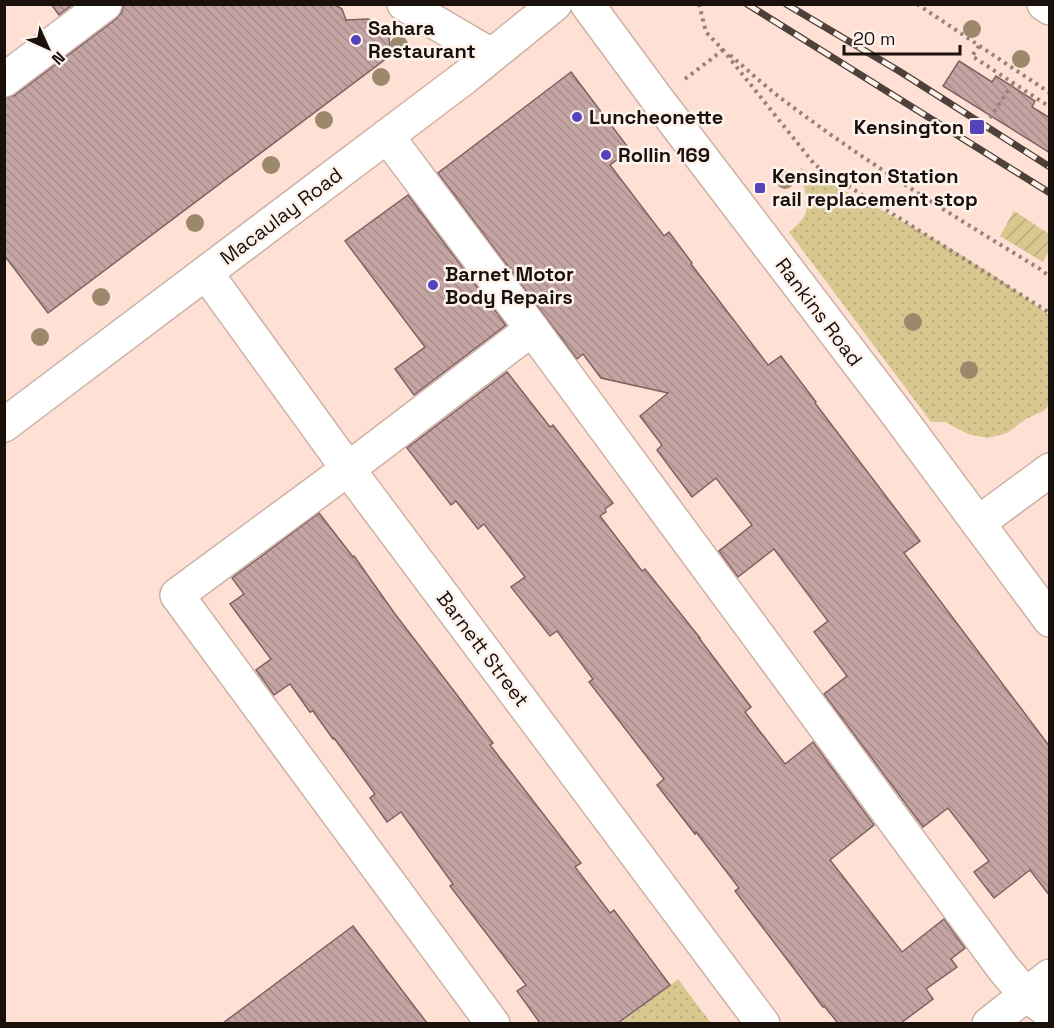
<svg xmlns="http://www.w3.org/2000/svg" width="1054" height="1028" viewBox="0 0 1054 1028" font-family="'Space Grotesk',sans-serif">
<style>
.grass{fill:url(#grass-dots)}
.garden{fill:url(#garden-furrows)}
.building{fill:url(#building-back-hatch);stroke:#7e6261;stroke-width:1.5}
.lines{fill:none;stroke-linecap:round;stroke-linejoin:round}
.minor-casing{stroke:#cdb1a5;stroke-width:36}
.path{stroke:#968278;stroke-width:4;stroke-dasharray:3 4.5;stroke-linecap:butt}
.minor{stroke:#fff;stroke-width:33}
.rail-casing{stroke:#4e403a;stroke-width:7}
.rail{stroke:#fef2ed;stroke-width:4.5;stroke-dasharray:14;stroke-linecap:butt}
.tree{fill:#9c896c}
.poi-dot{fill:#5643bb;stroke:#fef2ed;stroke-width:2}
.labels{text-anchor:middle;stroke-width:5;stroke-linejoin:round;paint-order:stroke}
.poi-label{font-size:20px;font-weight:bold;fill:#1a110c;stroke:#fef2ed;text-anchor:start}
.street-label{font-size:20px;fill:#1a110c;stroke:#fef2ed}
</style>
<defs>
<pattern id="grass-dots" width="8" height="8" patternUnits="userSpaceOnUse" patternTransform="scale(1.5)"><rect width="8" height="8" fill="#d8c88f"/><path d="M2 2h.1M6 6h.1" fill="none" stroke="#b9ab7a" stroke-width="1.8" stroke-linecap="round"/></pattern>
<pattern id="garden-furrows" width="10" height="10" patternUnits="userSpaceOnUse" patternTransform="scale(1.5)"><rect width="10" height="10" fill="#d8c88f"/><path d="M-1 1l2-2M0 10L10 0M9 11l2-2" fill="none" stroke="#b9ab7a"/></pattern>
<pattern id="building-back-hatch" width="6" height="6" patternUnits="userSpaceOnUse" patternTransform="scale(1.5)"><rect width="6" height="6" fill="#c4a5a3"/><path d="M-1 5l2 2M0 0l6 6M5-1l2 2" fill="none" stroke="#a88d8b"/></pattern>
</defs>
<rect width="100%" height="100%" fill="#fee1d4"/>
<g class="grass">
<path d="M800,168C886,212 973,256 1049,315V404L1045,410L1026,419L1007,433L988,438L968,434L945,422H931L789,232C795,227 805,219 806,211C809,199 802,180 800,168Z"/>
<path d="M678,979L711,1023L619,1024Z"/>
</g>
<path class="garden" d="M1014,211L1049,234V251L1043,262L1000,236Z"/>
<g class="building">
<path d="M51,4H73L59,15Z"/>
<path d="M123,4H334L342,9L346,20L368,19L378,23L389,37L390,48L387,58L48,313L4,255V98L15,95L116,19L122,12Z"/>
<path d="M959,61L992,82L996,76L1035,101L1032,107L1050,118V153L943,86Z"/>
<path d="M571,72L630,150L610,165L664,236L669,232L692,263L691,264L768,365L781,356L816,402L815,403L920,541L904,553L1050,747V896L1030,870L994,898L974,872L989,861L948,808L923,827L824,694L847,676L814,632L828,621L774,549L738,577L719,551L752,525L716,478L692,497L657,450L662,445L640,416L668,393L601,378L583,354L577,359L438,173Z"/>
<path d="M408,195L506,325L414,395L395,369L425,347L345,241Z"/>
<path d="M507,372L550,427L553,425L613,503L605,509L606,512L600,516L642,571L645,569L700,638H699L751,707L745,712L785,764L813,742L874,825L830,860L902,952L944,919L965,948L951,959L957,967L926,989L933,999L901,1023H838L824,1006L823,1007L735,891L739,888L696,832L695,834L657,785L664,779L589,682L593,679L557,631L550,636L511,587L525,577L484,524L478,529L456,501L451,505L407,448Z"/>
<path d="M319,513L353,557L354,556L395,614L457,695L493,743L490,745L581,863L575,867L610,913L614,910L670,985L618,1023H540L517,991L526,985L450,886L453,884L401,812L387,822L370,798L375,794L334,738L333,739L313,711L310,712L290,684L274,695L256,670L271,659L230,604L244,594L232,578Z"/>
<path d="M353,926L427,1023H223Z"/>
</g>
<g class="lines">
<defs>
<g id="minor">
<path d="M404,4L491,55"/>
<path d="M587,4L657,99L895,411L1050,620"/>
<path d="M1044,4L1050,8"/>
<path d="M4,80L105,4"/>
<path d="M387,136L532,329L1003,968L1026,995L1050,1012"/>
<path d="M206,273L348,469L763,1024"/>
<path d="M4,425L464,78L555,4"/>
<path d="M978,523L1050,470"/>
<path d="M493,1024L177,595L348,469L532,329"/>
<path d="M989,1024L1050,976"/>
</g>
</defs>
<use href="#minor" class="minor-casing"/>
<g class="path">
<path d="M699,4L706,32L723,50L815,165L1050,313"/>
<path d="M917,4L1050,93"/>
<path d="M979,46L972,56L1050,107"/>
<path d="M730,55C750,72 769,90 790,105C870,165 955,217 1040,269L1050,277"/>
<path d="M685,79L723,50L724,51"/>
<path d="M990,118L1013,83"/>
</g>
<use href="#minor" class="minor"/>
<defs>
<g id="rail">
<path d="M747,4L1050,193"/>
<path d="M786,4L899,71L1050,167"/>
</g>
</defs>
<use href="#rail" class="rail-casing"/>
<use href="#rail" class="rail"/>
</g>
<g class="tree">
<circle cx="972" cy="29" r="9"/>
<circle cx="399" cy="45" r="9"/>
<circle cx="1021" cy="59" r="9"/>
<circle cx="381" cy="77" r="9"/>
<circle cx="324" cy="120" r="9"/>
<circle cx="271" cy="165" r="9"/>
<circle cx="785" cy="180" r="9"/>
<circle cx="195" cy="223" r="9"/>
<circle cx="101" cy="297" r="9"/>
<circle cx="913" cy="322" r="9"/>
<circle cx="40" cy="337" r="9"/>
<circle cx="969" cy="370" r="9"/>
</g>
<g class="poi-dot">
<circle cx="356" cy="40" r="6"/>
<circle cx="577" cy="117" r="6"/>
<rect x="969" y="119" width="16" height="16" rx="3"/>
<circle cx="606" cy="155" r="6"/>
<rect x="754" y="182" width="12" height="12" rx="3"/>
<circle cx="433" cy="285" r="6"/>
</g>
<g class="labels">
<g class="poi-label">
<text x="368" y="35">Sahara<tspan x="368" dy="23">Restaurant</tspan></text>
<text x="589" y="124">Luncheonette</text>
<text x="964" y="134" text-anchor="end">Kensington</text>
<text x="618" y="162">Rollin 169</text>
<text x="772" y="183">Kensington Station<tspan x="772" dy="23">rail replacement stop</tspan></text>
<text x="445" y="281">Barnet Motor<tspan x="445" dy="23">Body Repairs</tspan></text>
</g>
<g class="street-label">
<text transform="translate(281 216) rotate(-37)" y="7">Macaulay Road</text>
<text transform="translate(819 312) rotate(53)" y="7">Rankins Road</text>
<text transform="translate(483 649) rotate(53)" y="7">Barnett Street</text>
</g>
</g>
<rect width="1054" height="1028" fill="none" stroke="#1a110c" stroke-width="12"/>
<g transform="translate(48 48) rotate(135)" stroke="#fef2ed" stroke-width="4.5" paint-order="stroke">
<path d="M0-4.5L10 22L0 15L-10 22Z" fill="#1a110c"/>
<text y="-9" font-size="16" font-weight="bold" text-anchor="middle" fill="#1a110c">N</text>
</g>
<path d="M844 45v9h116v-9" fill="none" stroke="#1a110c" stroke-width="3"/>
<text x="853" y="45" font-size="18" fill="#1a110c" stroke="#fef2ed" stroke-width="4.5" paint-order="stroke">20 m</text>
</svg>
